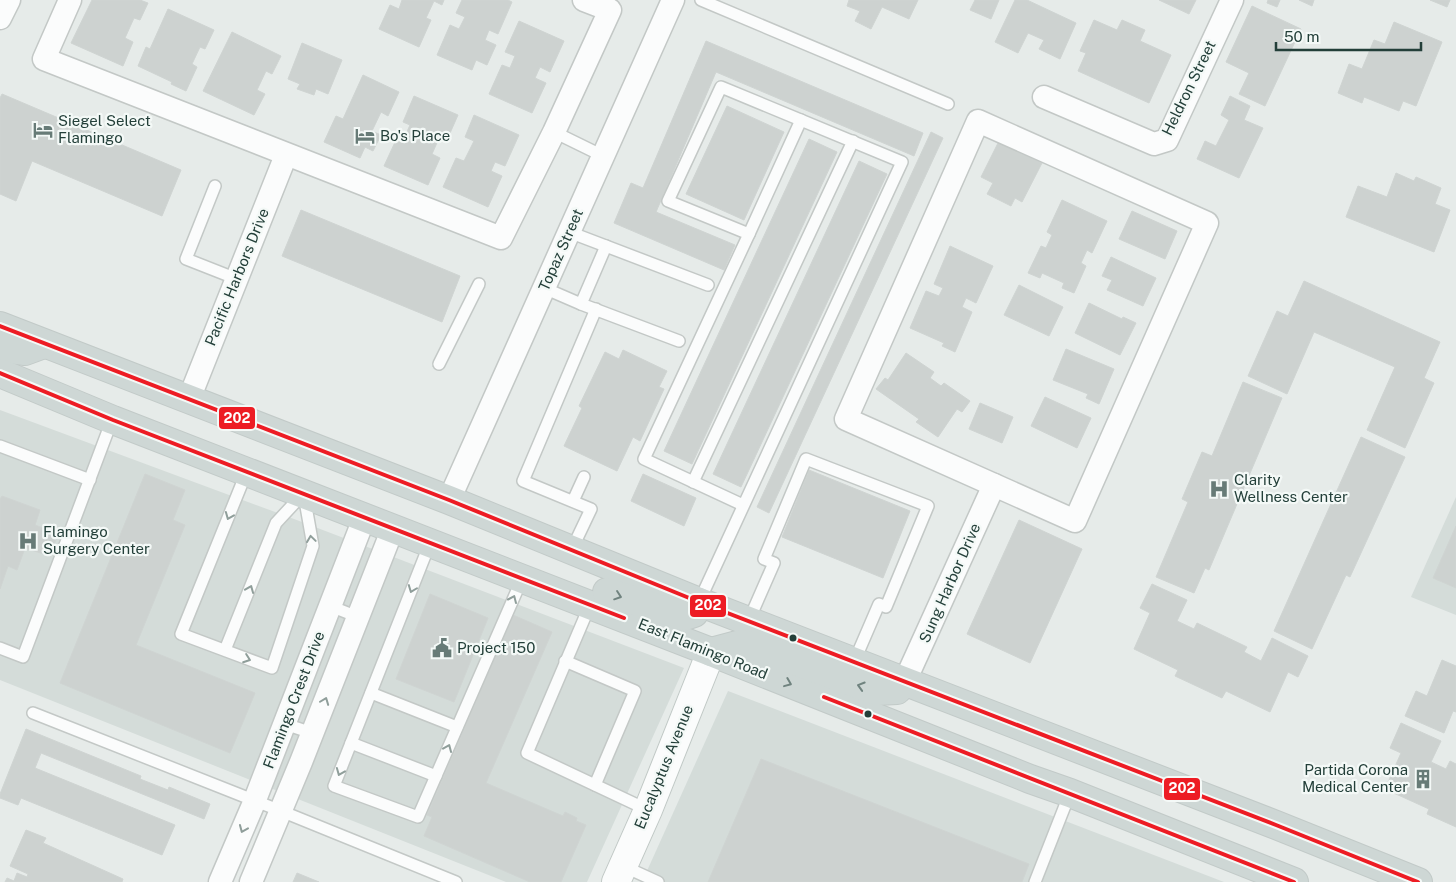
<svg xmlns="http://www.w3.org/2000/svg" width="1456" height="882" viewBox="0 0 1456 882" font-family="'Public Sans',sans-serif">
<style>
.built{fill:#d4dcd9}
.building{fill:#cdd2d0;stroke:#cfd4d2}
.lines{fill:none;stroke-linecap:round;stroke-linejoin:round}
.lane-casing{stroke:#c3c8c6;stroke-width:14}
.street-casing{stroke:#c3c8c6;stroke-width:25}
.secondary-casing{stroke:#c1c9c6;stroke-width:30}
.primary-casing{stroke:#c2cac8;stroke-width:30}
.lane{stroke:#fbfcfc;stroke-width:11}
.street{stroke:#fbfcfc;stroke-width:22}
.secondary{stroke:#fbfcfc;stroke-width:28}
.primary{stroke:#ced7d5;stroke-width:28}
.bus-1-casing{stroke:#f4f9f7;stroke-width:8}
.bus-1{stroke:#ed1c24;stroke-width:4}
.oneway{stroke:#8f9e9a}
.oneway2{stroke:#70837f}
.bus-dot{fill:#233f39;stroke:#f4f9f7;stroke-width:2}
.labels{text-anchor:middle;stroke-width:4.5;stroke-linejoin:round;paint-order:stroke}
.street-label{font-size:15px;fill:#233f39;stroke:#f4f9f7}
.poi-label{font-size:15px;fill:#233f39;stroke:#f4f9f7;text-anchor:start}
.line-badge{stroke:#f4f9f7;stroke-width:2}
.badge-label{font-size:14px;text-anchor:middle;font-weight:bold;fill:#fff}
</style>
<rect width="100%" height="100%" fill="#e6ebe9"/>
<g class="built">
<path d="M0,410L294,519L684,668L587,882H506L0,680Z"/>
<path d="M1456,497V615L1411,597Z"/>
<path d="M728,691L1224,882H642Z"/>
</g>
<g class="building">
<path d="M92,0H140L148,3L140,20L134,18L125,38L133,42L123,66L71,43Z"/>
<path d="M402,0H444L442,5L434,1L426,18L431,20L419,47L379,29L390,5L399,9Z"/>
<path d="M462,0H508L512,2L498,34L489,30L485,40L496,45L487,65L476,60L472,70L437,55L450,25L459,29L465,17L456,13Z"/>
<path d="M849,0H918L909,19L882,7L871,29L855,21L860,11L847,6Z"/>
<path d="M975,0H999L991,19L970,10Z"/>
<path d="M1015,0H1027L1076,23L1060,59L1039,49L1044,40L1028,33L1018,53L995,42Z"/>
<path d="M1159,0H1196L1189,14Z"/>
<path d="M1268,0H1280L1277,7L1267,3Z"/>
<path d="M1299,0H1314L1312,6Z"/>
<path d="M1430,0H1450L1447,7Z"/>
<path d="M1252,6L1301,29L1265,106L1239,94L1249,73L1226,62Z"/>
<path d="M168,9L214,30L205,49L200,47L192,64L197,67L186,91L171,84L172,82L138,66L146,47L150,49Z"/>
<path d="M1094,20L1117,30L1122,20L1145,30L1140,41L1171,55L1149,103L1078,71L1086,53L1080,51Z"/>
<path d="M519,21L564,41L550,72L540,67L535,78L546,83L532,113L489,94L502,65L510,68L515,56L505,52Z"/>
<path d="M1394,22L1442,42L1416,106L1403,101L1399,111L1364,97L1362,103L1338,93L1349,64L1362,69L1374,40L1385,44Z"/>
<path d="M232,32L281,56L272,74L266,71L257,90L265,94L254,115L203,91Z"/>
<path d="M706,41L923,133L914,156L716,72L656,212L735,245L724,270L614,223L631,183L643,188Z"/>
<path d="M302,43L342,60L328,94L316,89L314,95L297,89L300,84L288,79Z"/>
<path d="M363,75L399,92L388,116L381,112L372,131L381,135L373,151L365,147L360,158L324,142L336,116L343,119Z"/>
<path d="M2,94L181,170L162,216L32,161L16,201L0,194V98Z"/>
<path d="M414,96L458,115L447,140L440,136L432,154L440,158L428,185L384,166L396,140L402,143L410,125L403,122Z"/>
<path d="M1230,96L1250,106L1244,120L1263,128L1239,178L1197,159L1205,141L1216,146L1229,120L1221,115Z"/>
<path d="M727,106L784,132L744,220L686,194Z"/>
<path d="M474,115L519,135L505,166L495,162L491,171L502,176L488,207L443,187L456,158L464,161L474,141L465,137Z"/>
<path d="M931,132L943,138L769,513L757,507Z"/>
<path d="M809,139L837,152L692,464L664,451Z"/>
<path d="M999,141L1042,163L1022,202L1015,198L1011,206L987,194L993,183L981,177Z"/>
<path d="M859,161L887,174L741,487L713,474Z"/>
<path d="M1396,173L1414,181L1416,177L1441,188L1435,204L1450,210L1434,252L1346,217L1358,186L1387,197Z"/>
<path d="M1062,200L1107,221L1092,253L1087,250L1081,263L1086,266L1074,293L1062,288L1064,283L1042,273L1040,278L1028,273L1041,246L1046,248L1052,235L1047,232Z"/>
<path d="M301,210L460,276L442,322L282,256Z"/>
<path d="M1132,211L1177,231L1165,259L1119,239Z"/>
<path d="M950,246L993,266L976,303L966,298L962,307L972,312L955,352L942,346L944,343L910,328L926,291L939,296L943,288L934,284Z"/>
<path d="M1111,257L1156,278L1143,306L1107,290L1112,280L1102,276Z"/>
<path d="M1304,281L1440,342L1424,378L1434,383L1405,448L1367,430L1395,367L1314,332L1287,394L1248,376L1277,311L1288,316Z"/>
<path d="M1019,285L1063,307L1049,336L1004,315Z"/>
<path d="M1089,303L1122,319L1123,317L1136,323L1120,355L1075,333Z"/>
<path d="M1066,349L1114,369L1099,404L1086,398L1088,394L1053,380Z"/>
<path d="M623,350L667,371L659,387L664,389L640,441L633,437L617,471L564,446L582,408L579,406L605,352L619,359Z"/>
<path d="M906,353L934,372L930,378L941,386L944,383L970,401L962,412L957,409L938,437L916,422L919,419L876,389L885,378L888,380Z"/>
<path d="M1243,382L1282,398L1209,570L1205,568L1194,593L1156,577L1188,502L1182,499L1202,452L1212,456Z"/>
<path d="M1045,397L1091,418L1077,448L1031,426Z"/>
<path d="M980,403L1013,417L1002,443L969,429Z"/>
<path d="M1361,437L1405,457L1350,577L1346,575L1312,649L1274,631Z"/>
<path d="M809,470L910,511L883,578L782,537Z"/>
<path d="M145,474L185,490L173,520L185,525L136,645L255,693L230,753L60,683Z"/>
<path d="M643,474L696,498L684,526L631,501Z"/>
<path d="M2,496L40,510L35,525L58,534L50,556L25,548L17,570L8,566L0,589V499Z"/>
<path d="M1019,520L1082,549L1030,663L967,634Z"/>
<path d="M1456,526V588L1433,578Z"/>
<path d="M1152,584L1187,600L1177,621L1194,629L1197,623L1247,647L1244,652L1261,661L1272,638L1308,656L1298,677L1288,672L1270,712L1226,691L1222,698L1175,676L1178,670L1134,649L1150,613L1140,608Z"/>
<path d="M430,594L488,618L454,702L396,679Z"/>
<path d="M513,615L552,632L486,783L563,816L565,812L577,818L576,821L586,825L561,882H530L424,836L432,817L427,815Z"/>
<path d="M1442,660L1456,666V712L1453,711L1444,733L1405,716L1416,691L1427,696Z"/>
<path d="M1401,723L1441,741L1431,762L1446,769L1450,761L1456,764V827L1427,814L1429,809L1385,789L1401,753L1390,748Z"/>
<path d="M26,729L141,776L140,779L168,790L169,787L210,804L204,819L41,753L35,768L175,825L162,855L21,798L18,805L0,798V794Z"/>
<path d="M761,759L1029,864L1022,882H708Z"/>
<path d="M26,830L46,838L43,843L123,879L122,882H5L7,878L14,881L17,873L27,877L28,874L10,866Z"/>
<path d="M297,873L319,882H293Z"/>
</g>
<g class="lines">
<defs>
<g id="lane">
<path d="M701,0L948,104"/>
<path d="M554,132L603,156"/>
<path d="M215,186L186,259L237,279"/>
<path d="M569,232L708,285"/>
<path d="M749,234L801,120"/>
<path d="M606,246L581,304L679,341"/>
<path d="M544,288L581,304"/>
<path d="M439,364L479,284"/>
<path d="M0,446L90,480"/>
<path d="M247,471L181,634L272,668L313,546L304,495"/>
<path d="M693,482L853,141"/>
<path d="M573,501L584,477"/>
<path d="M430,543L334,786L418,817L522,579"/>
<path d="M572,549L591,509L523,481L596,309"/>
<path d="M699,602L902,162L721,87L668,201L749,234L644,459L743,505"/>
<path d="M590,605L527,753L648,810"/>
<path d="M330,606L358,617"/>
<path d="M749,620L774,563L764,559L806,459L928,506L886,607L879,604L854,662"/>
<path d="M0,648L23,657L112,420"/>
<path d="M225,650L276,523L302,495"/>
<path d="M565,661L635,691L595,785"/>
<path d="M371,693L457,727"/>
<path d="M33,713L281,811L456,882"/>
<path d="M285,724L312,733"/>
<path d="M351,743L436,776"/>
<path d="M623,866L658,882"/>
<path d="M1035,882L1070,793"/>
</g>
<g id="street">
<path d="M70,0L44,59L501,238L554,132L610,10L584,0"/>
<path d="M0,18L9,0"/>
<path d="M1044,97L1154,144L1167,140L1232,0"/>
<path d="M978,121L1207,223L1075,521L846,419Z"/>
<path d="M189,399L286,155"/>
<path d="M449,500L673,0"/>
<path d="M905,681L994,485"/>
<path d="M220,882L253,805L365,516"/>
<path d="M251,882L301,762L393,528"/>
</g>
<path id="secondary" d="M616,882L648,810L711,652"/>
<g id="primary">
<path d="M0,326L449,500L699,602L1276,825L1418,882"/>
<path d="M0,348L25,351L44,344"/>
<path d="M0,373L113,420L711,652L1030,779L1070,793L1294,882"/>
<path d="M607,592L679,615L685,616L694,613L699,602"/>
<path d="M711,652L741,644L754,646L877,691L897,690L903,684"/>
</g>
</defs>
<use href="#lane" class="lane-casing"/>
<use href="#street" class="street-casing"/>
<use href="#secondary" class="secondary-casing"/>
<use href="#primary" class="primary-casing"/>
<use href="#lane" class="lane"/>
<use href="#street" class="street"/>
<use href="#secondary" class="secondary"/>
<use href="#primary" class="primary"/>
<defs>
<g id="bus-1">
<path d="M0,326L449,500L699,602L1276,825L1418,882"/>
<path d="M0,373L113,420L624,618"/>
<path d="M824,697L1294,882"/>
</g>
</defs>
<use href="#bus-1" class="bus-1-casing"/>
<use href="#bus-1" class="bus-1"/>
</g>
<defs><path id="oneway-chevron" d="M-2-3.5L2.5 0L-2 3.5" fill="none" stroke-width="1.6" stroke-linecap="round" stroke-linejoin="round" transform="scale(1.25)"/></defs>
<g class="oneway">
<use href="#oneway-chevron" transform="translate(229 516) rotate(112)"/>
<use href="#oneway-chevron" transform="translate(311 539) rotate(-98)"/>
<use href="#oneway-chevron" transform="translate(250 589) rotate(-68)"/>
<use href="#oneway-chevron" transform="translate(412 589) rotate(111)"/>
<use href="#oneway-chevron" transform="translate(513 599) rotate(-66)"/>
<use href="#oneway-chevron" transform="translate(247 659) rotate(20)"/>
<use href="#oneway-chevron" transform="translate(325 701) rotate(-69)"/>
<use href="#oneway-chevron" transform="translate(448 748) rotate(-67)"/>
<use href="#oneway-chevron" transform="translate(340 772) rotate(112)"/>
<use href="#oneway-chevron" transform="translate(243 829) rotate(113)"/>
</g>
<g class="oneway2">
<use href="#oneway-chevron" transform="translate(618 596) rotate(19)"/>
<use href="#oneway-chevron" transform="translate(788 683) rotate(22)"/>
<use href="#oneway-chevron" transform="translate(861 686) rotate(-163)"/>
</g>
<defs>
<symbol id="hotel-bare" viewBox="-9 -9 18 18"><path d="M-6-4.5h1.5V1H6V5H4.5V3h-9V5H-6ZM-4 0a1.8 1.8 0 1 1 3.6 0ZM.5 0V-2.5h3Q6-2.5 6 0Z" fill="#677b77" stroke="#f4f9f7" stroke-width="2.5" paint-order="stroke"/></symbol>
<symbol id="hospital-bare" viewBox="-9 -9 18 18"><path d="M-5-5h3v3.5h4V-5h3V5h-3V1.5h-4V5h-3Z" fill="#677b77" stroke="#f4f9f7" stroke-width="2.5" paint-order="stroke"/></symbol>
<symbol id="civic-bare" viewBox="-9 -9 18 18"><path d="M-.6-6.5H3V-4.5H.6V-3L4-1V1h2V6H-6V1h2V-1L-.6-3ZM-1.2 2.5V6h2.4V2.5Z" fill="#677b77" stroke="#f4f9f7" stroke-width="2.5" paint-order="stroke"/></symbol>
<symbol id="building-bare" viewBox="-9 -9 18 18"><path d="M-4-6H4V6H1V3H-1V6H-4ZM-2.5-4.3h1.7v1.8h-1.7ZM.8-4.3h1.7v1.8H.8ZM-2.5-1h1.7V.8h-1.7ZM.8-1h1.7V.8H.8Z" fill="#677b77" stroke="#f4f9f7" stroke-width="2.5" paint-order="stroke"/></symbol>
</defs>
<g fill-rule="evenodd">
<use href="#hotel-bare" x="29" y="116" width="28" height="28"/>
<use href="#hotel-bare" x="351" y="122" width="28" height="28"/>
<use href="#hospital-bare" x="1205" y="475" width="28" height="28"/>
<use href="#hospital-bare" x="14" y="527" width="28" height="28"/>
<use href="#civic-bare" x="428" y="634" width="28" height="28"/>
<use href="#building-bare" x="1409" y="765" width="28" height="28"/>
</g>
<g class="bus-dot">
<circle cx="793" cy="638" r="4.5"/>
<circle cx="868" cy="714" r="4.5"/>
</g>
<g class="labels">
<g class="street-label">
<text transform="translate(1189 88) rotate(-64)" y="5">Heldron Street</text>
<text transform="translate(561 250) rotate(-66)" y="5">Topaz Street</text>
<text transform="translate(237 277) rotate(-68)" y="5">Pacific Harbors Drive</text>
<text transform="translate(950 583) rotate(-66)" y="5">Sung Harbor Drive</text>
<text transform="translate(703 649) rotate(22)" y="5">East Flamingo Road</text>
<text transform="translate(294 700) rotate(-69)" y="5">Flamingo Crest Drive</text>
<text transform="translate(664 767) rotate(-68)" y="5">Eucalyptus Avenue</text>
</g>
<g class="poi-label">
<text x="58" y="126">Siegel Select<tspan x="58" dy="17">Flamingo</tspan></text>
<text x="380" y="141">Bo's Place</text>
<text x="1234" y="485">Clarity<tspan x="1234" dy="17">Wellness Center</tspan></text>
<text x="43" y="537">Flamingo<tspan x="43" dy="17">Surgery Center</tspan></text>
<text x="457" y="653">Project 150</text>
<text x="1408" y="775" text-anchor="end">Partida Corona<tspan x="1408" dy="17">Medical Center</tspan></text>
</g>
</g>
<g class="line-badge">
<rect x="218" y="406" width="38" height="24" rx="5" fill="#ed1c24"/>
<rect x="689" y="594" width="38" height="24" rx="5" fill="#ed1c24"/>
<rect x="1163" y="777" width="38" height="24" rx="5" fill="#ed1c24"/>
</g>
<g class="badge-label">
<text x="237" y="423">202</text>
<text x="708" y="610">202</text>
<text x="1182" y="793">202</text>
</g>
<path d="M1276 42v8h145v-8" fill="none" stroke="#233f39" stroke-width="2.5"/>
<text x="1284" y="42" font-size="15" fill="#233f39" stroke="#f4f9f7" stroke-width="4" paint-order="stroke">50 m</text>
</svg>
